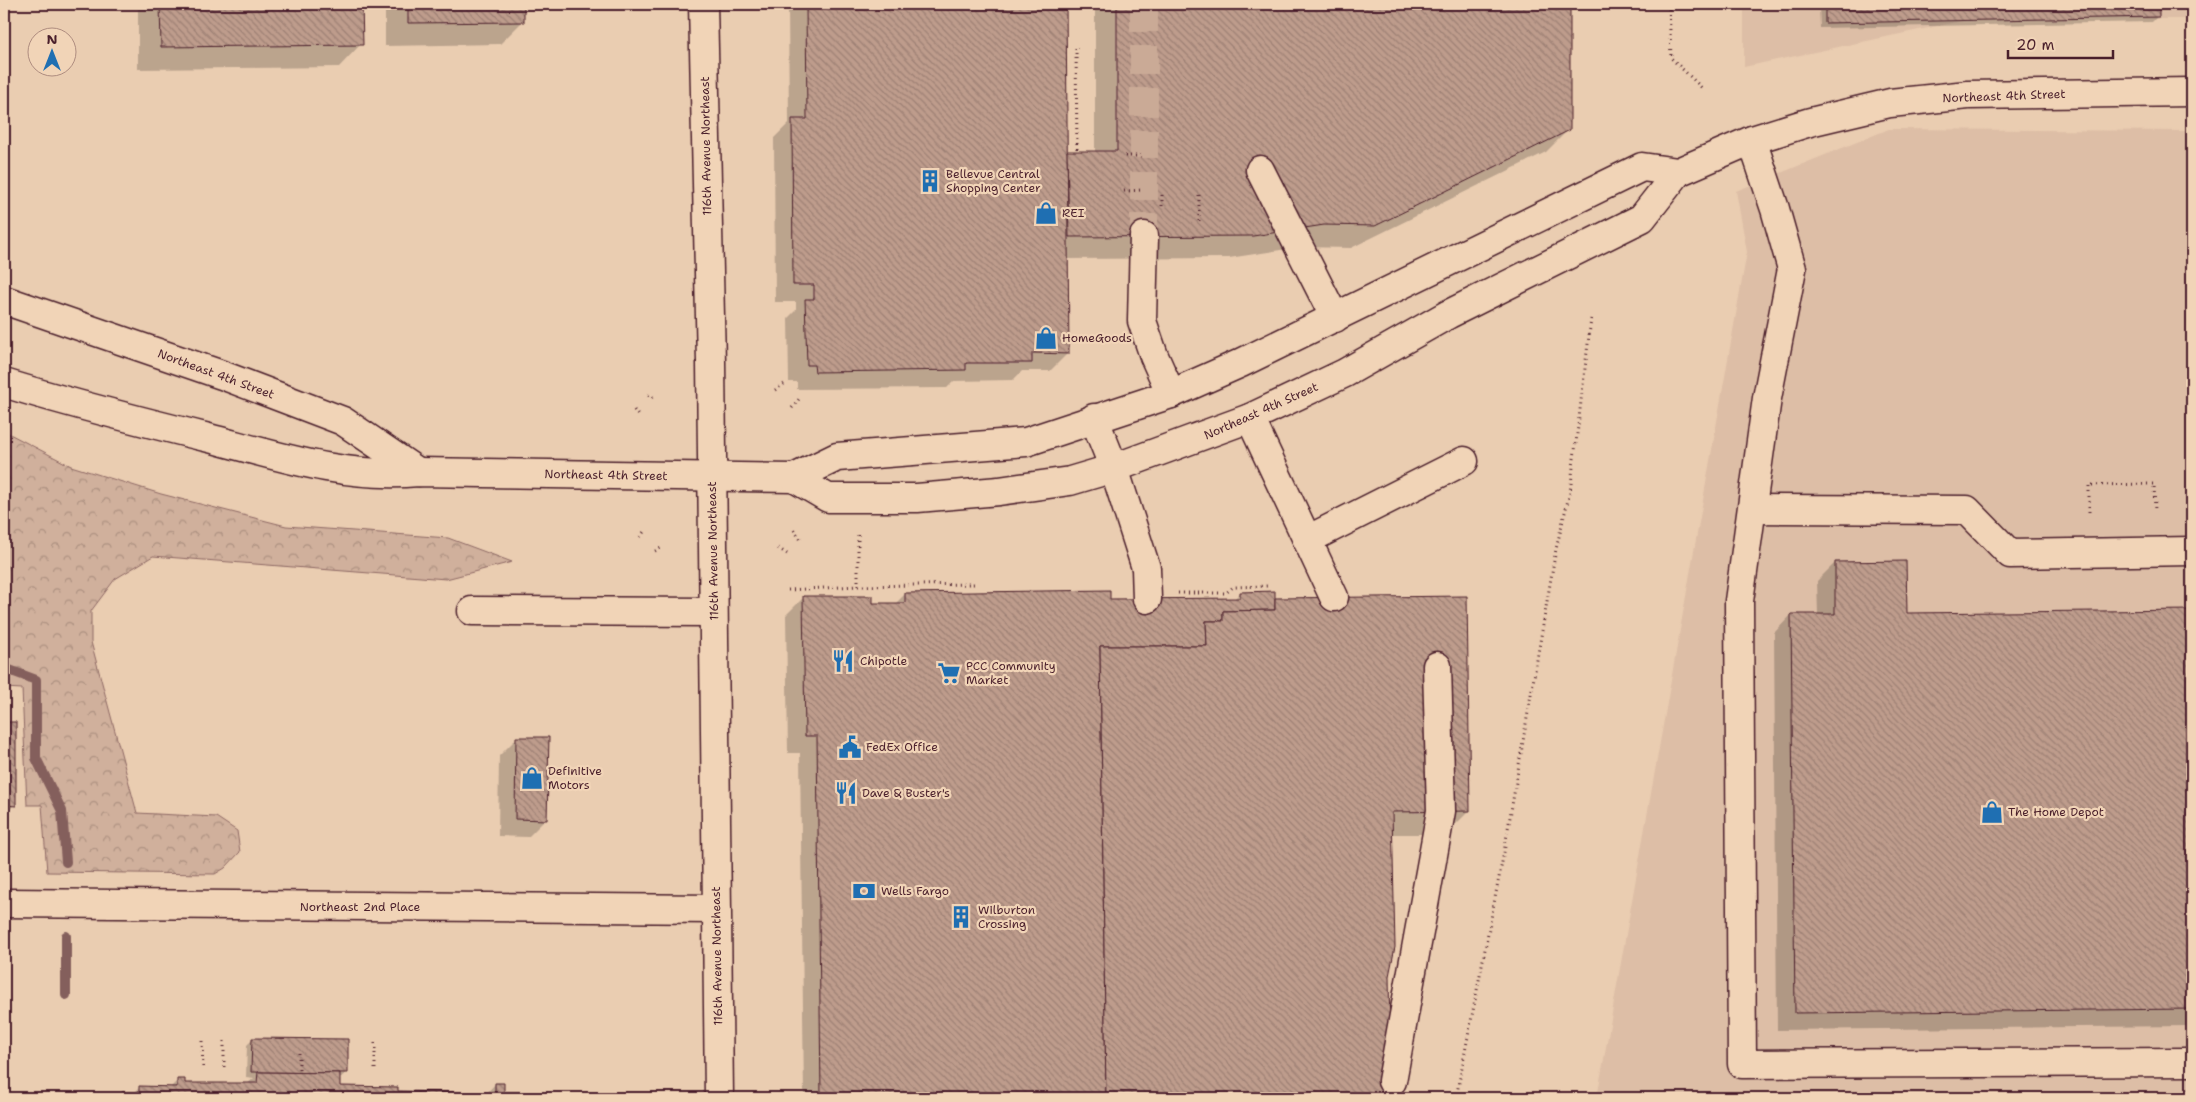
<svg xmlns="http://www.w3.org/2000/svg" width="2196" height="1102" viewBox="0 0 2196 1102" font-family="'Shantell Sans',sans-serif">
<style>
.built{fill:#ddbea6}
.forest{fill:url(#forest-crowns);stroke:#8d6864}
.shadow{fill:#0003}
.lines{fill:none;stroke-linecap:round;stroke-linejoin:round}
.stream{stroke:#845e5c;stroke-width:10}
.building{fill:url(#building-back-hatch);stroke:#4a1f2b}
.minor-tunnel{stroke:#caaa96;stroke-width:28;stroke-dasharray:28 14;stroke-linecap:butt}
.minor-casing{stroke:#4a1f2b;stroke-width:31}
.major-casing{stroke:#4a1f2b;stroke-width:31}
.path{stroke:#4a1f2b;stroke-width:3;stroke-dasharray:1 4;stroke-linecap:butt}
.minor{stroke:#f1d4b7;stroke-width:28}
.major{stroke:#f1d4b7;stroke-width:28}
.labels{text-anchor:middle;stroke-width:4.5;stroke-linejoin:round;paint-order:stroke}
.street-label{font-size:12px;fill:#4a1f2b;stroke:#f1d4b7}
.poi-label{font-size:12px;fill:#4a1f2b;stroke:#f1d4b7;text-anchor:start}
</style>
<defs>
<pattern id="forest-crowns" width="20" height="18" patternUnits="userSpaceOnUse" patternTransform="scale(1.25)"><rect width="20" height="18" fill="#d0b09c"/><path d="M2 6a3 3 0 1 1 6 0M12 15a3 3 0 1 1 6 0" fill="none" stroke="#ab8f7f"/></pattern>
<pattern id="building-back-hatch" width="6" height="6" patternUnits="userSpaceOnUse" patternTransform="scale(1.25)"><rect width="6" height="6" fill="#be9c8c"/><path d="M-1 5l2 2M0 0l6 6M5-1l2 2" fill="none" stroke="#9c7f73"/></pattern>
</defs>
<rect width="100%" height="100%" fill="#eacdb1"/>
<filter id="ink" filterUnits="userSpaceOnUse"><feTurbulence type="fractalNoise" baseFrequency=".02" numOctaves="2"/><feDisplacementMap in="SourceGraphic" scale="10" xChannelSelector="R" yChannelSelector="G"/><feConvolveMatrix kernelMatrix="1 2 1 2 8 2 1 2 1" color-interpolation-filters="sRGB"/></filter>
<g filter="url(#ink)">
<g class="built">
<path d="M1744,4H2192V19H1971L1744,67Z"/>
<path d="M1889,129L2192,131V1098H1597L1747,252L1736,191Z"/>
</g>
<path class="forest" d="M4,431L71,466L161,494L286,526L448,538L512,562L446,579L153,556L115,579L91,611V642L137,813L216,817L237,831L240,852L225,868L215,874L47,872L42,805H27L22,689L4,688Z"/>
<g class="shadow">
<path d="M138,4H361V44L339,67L138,69Z"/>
<path d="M385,4H522V22L500,44L385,46Z"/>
<path d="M788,4H1065L1066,152H1095V4H1569V129L1546,152L1351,248L1300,247L1229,258L1067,259L1068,353L1050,371H1022L1013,380L954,381L947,388L797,389V382H789L788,318L796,310V302H775L774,138L789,123Z"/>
<path d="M1819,4H2158V16L2152,22L1820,28Z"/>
<path d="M1835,563L1906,614L2192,611V1026L1777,1030L1774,633L1791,615H1818L1817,581Z"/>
<path d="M1240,593L1274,599L1469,811L1446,834H1391L1388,976L1390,1098H804L800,753H788L786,615L804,597L872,604H895L905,594L1109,600L1234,599Z"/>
<path d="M4,723H15L14,805L4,816Z"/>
<path d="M517,738L546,819L528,837L498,836L499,756Z"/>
<path d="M252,1040L346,1073L339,1079V1087L397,1093L486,1094L495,1084L502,1093H541V1098H118L123,1093H134L140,1087L170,1088L178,1080L184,1084H247L254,1078L246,1077L247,1045Z"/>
</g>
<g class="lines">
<g class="stream">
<path d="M4,668L36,680V758L62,811L66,862"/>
<path d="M66,936V995"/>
</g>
</g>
<g class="building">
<path d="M160,4H362L363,45L161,47Z"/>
<path d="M408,4H524V22L408,23Z"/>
<path d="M806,4H1066L1069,354L1032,353V363H966V370L815,372L814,365H807L805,299H814V285H793L792,119H807Z"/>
<path d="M1117,4H1570V130L1375,226L1324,225L1253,236L1069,237L1067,151H1117Z"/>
<path d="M1825,4H2159V17L1825,23Z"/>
<path d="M1906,561L1907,613L2192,610V1009L1795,1013L1791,614H1835V562Z"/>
<path d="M1110,590V599L1240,598V592L1275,591V610L1223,611V621H1206L1207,646H1100L1106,1098H821L817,736H805L803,596H873V603H905V593Z"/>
<path d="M1467,596L1470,811L1392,812L1395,947L1389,976L1391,1098H1106L1100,646H1207L1206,621H1223V611L1275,610V598Z"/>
<path d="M4,722H16V806L4,805Z"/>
<path d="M516,737H549L547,820L515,819Z"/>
<path d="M252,1038L348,1039V1073L251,1072Z"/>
<path d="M258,1072L340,1073V1086L398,1087V1091L495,1093V1083H504V1092H542V1098H122V1092H139V1086L177,1087V1079H185V1083H257Z"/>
</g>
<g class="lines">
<path class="minor-tunnel" d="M1144,4V236"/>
<defs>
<g id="minor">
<path d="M1752,140L1775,209L1792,269L1767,398L1739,601L1742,1064L2192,1062"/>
<path d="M1260,170L1335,318"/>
<path d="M1144,236L1142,321L1154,356L1171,394"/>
<path d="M1094,418L1114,468L1146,568L1147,599"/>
<path d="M1250,418L1334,597"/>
<path d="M1753,509L1967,510L2010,554L2192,551"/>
<path d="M1307,540L1464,461"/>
<path d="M472,611L713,612"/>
<path d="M4,903L716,909"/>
<path d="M1392,1081L1441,811L1437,666"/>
</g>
<g id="major">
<path d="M703,4L711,362L719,1098"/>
<path d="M4,300L222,375L343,421L418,472"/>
<path d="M4,383C72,404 140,421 209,438C277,456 346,479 418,472L794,478L837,457L1026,442L1171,394L1241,363L1642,167L1678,172L1752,140L1810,122L1890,103L1968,95L2192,92"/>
<path d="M794,478L828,498H917L999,491L1070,481L1114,468L1250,418L1345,373L1449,314L1642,218L1678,172"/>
</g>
</defs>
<use href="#minor" class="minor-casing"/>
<use href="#major" class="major-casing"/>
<g class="path">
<path d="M1669,4L1671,58L1704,90"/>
<path d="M1076,48L1077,151"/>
<path d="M1125,156H1142"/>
<path d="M1124,191L1142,190"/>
<path d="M1162,195V210"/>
<path d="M1199,195V223"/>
<path d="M775,390L784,384"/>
<path d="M648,395L655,398"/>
<path d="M792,408L799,399"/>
<path d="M634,410L639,417"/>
<path d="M2089,512V485L2152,484H2154L2155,512"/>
<path d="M794,530L801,540"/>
<path d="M858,535V586"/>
<path d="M640,537L646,529"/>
<path d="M778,548L787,554"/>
<path d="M655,551L661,548"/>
<path d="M788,590L858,586L974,584"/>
<path d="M1178,593H1226L1233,587L1269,586"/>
<path d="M202,1041L203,1069"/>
<path d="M224,1041V1069"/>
<path d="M375,1043V1072"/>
<path d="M299,1053V1073"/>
<path d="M1456,1098L1504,852L1556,549L1570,492L1591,319"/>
</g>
<use href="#minor" class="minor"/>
<use href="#major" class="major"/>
</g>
</g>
<defs>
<symbol id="building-bare" viewBox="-9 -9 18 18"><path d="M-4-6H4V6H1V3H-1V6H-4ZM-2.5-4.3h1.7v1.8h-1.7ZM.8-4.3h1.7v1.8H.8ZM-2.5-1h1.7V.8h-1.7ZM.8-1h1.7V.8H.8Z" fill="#1f6fb2" stroke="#f1d4b7" stroke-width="2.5" paint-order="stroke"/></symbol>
<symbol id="shop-bare" viewBox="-9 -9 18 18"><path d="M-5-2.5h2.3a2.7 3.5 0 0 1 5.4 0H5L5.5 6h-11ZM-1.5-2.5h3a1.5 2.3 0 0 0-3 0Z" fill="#1f6fb2" stroke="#f1d4b7" stroke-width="2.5" paint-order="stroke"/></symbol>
<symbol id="restaurant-bare" viewBox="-9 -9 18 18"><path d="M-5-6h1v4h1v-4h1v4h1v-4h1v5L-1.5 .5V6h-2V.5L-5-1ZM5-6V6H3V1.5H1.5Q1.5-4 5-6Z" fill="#1f6fb2" stroke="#f1d4b7" stroke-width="2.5" paint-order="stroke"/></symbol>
<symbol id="supermarket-bare" viewBox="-9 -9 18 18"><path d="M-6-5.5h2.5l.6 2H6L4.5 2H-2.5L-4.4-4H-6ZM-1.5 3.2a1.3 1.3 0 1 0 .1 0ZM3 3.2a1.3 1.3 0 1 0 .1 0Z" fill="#1f6fb2" stroke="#f1d4b7" stroke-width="2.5" paint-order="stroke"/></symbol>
<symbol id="civic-bare" viewBox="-9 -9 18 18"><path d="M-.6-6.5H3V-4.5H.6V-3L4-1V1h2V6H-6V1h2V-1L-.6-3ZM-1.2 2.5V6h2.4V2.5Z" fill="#1f6fb2" stroke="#f1d4b7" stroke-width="2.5" paint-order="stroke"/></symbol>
<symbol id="bank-bare" viewBox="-9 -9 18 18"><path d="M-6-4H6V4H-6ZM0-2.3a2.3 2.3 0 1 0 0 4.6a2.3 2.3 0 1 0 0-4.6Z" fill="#1f6fb2" stroke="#f1d4b7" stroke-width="2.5" paint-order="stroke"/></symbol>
</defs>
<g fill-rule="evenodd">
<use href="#building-bare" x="914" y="165" width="32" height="32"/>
<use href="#shop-bare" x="1030" y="197" width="32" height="32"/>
<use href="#shop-bare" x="1030" y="322" width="32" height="32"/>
<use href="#restaurant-bare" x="827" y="645" width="32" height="32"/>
<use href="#supermarket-bare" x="933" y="657" width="32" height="32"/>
<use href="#civic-bare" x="834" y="731" width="32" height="32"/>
<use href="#shop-bare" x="516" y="762" width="32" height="32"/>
<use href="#restaurant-bare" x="830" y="777" width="32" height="32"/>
<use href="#shop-bare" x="1976" y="796" width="32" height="32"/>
<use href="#bank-bare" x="848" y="875" width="32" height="32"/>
<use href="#building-bare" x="945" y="901" width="32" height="32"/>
</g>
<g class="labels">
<g class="street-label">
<text transform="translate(2004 96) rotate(-2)" y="4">Northeast 4th Street</text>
<text transform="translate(706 146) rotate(-91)" y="4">116th Avenue Northeast</text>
<text transform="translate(216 374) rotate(20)" y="4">Northeast 4th Street</text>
<text transform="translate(1261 411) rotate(-24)" y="4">Northeast 4th Street</text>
<text transform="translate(606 475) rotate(1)" y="4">Northeast 4th Street</text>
<text transform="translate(713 551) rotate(-91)" y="4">116th Avenue Northeast</text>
<text x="360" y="911">Northeast 2nd Place</text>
<text transform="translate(717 956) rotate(-91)" y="4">116th Avenue Northeast</text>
</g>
<g class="poi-label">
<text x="946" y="178">Bellevue Central<tspan x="946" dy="14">Shopping Center</tspan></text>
<text x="1062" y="217">REI</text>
<text x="1062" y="342">HomeGoods</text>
<text x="860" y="665">Chipotle</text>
<text x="966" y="670">PCC Community<tspan x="966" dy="14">Market</tspan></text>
<text x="866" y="751">FedEx Office</text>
<text x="548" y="775">Definitive<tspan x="548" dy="14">Motors</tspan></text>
<text x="862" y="797">Dave &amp; Buster's</text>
<text x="2008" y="816">The Home Depot</text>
<text x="881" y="895">Wells Fargo</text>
<text x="978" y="914">Wilburton<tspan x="978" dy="14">Crossing</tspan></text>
</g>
</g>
<rect width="2196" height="1102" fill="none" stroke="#f1d4b7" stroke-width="20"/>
<rect x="10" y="10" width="2176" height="1082" fill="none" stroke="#4a1f2b" stroke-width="2" filter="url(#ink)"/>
<g transform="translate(52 52)"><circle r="24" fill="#f1d4b7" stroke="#ae8c7f"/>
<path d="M0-4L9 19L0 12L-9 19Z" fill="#1f6fb2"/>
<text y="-8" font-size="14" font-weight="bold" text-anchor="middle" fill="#4a1f2b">N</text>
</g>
<path d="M2008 50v8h105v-8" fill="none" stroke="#4a1f2b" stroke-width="2.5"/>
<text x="2016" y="50" font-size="15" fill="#4a1f2b" stroke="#f1d4b7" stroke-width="4" paint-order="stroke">20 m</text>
</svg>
